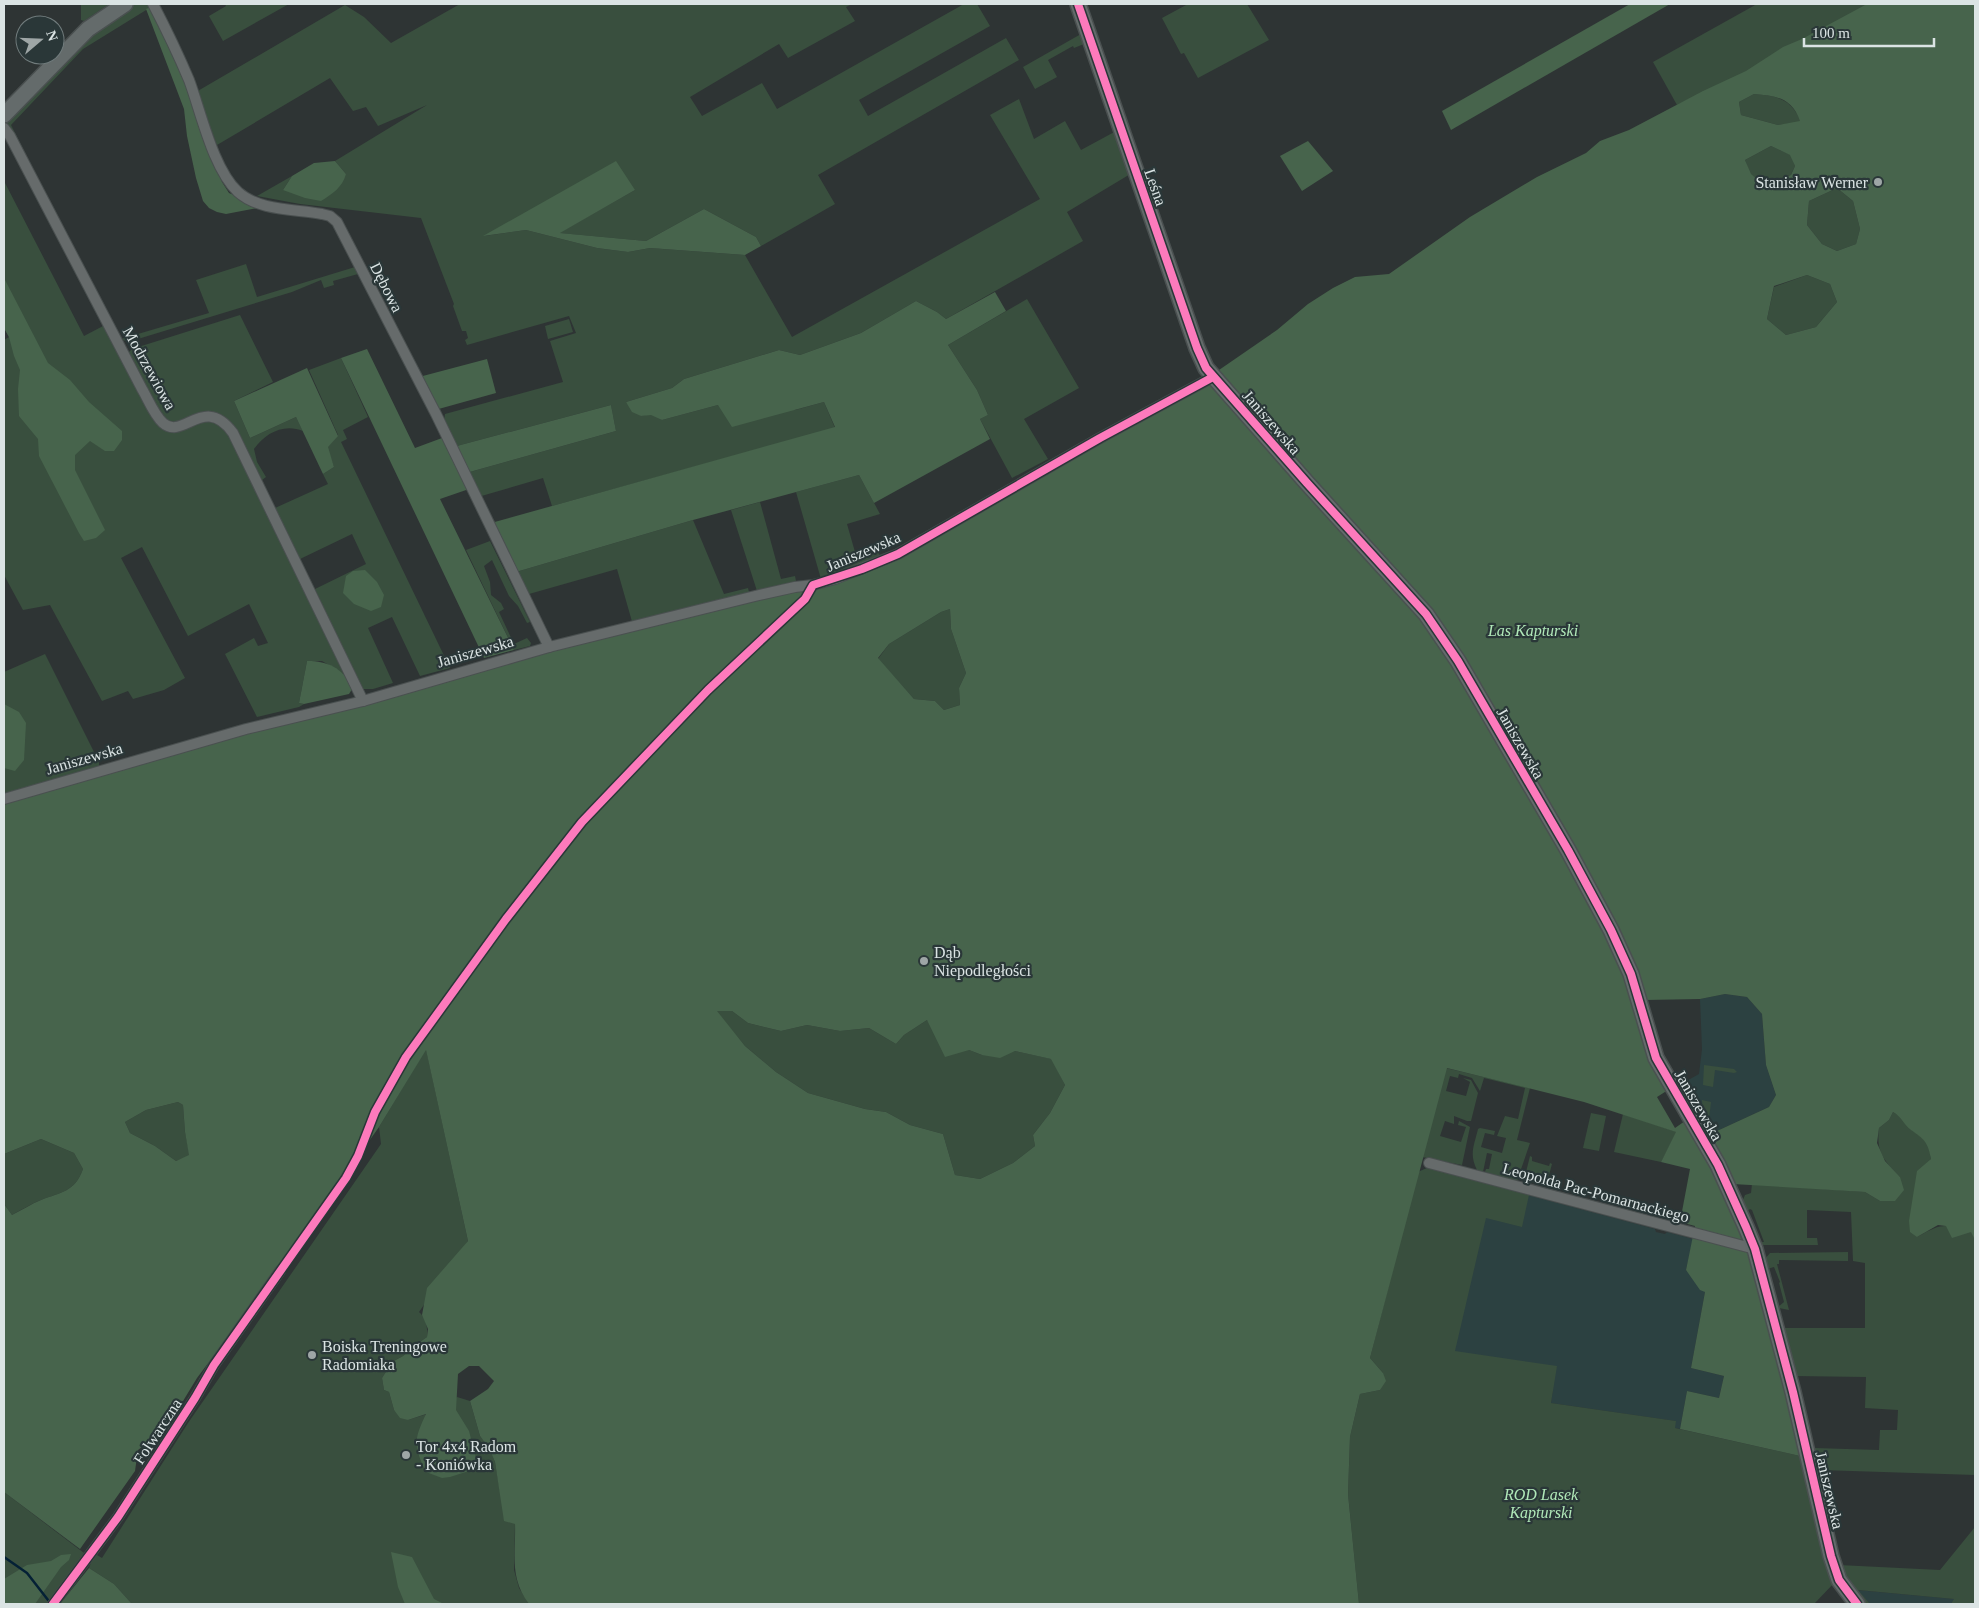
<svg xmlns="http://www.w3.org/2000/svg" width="1979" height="1608" viewBox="0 0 1979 1608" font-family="'Times New Roman',serif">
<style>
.built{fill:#2c4141}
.green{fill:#394f3e}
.forest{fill:#47644c;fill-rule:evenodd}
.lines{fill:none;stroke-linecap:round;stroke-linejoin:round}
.stream{stroke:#042035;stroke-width:2.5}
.street-casing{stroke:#4a5050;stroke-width:12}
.secondary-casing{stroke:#4a5050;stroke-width:18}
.street{stroke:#666b6b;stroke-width:10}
.secondary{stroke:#646b6b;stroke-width:15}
.cycleway-casing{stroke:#2a3738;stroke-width:11}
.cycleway{stroke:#fd7abc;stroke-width:8}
.poi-dot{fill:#9ea6a6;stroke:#2a3738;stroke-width:2}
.labels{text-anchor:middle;stroke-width:4.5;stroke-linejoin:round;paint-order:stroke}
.poi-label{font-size:16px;fill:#dbe4e4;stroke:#2a3738;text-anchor:start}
.street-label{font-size:16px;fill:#dbe4e4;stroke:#2a3738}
.park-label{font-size:16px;font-style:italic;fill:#b0e8b8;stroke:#2a3738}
</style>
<rect width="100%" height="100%" fill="#2e3434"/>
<g class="built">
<path d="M1725,994L1747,997L1762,1014L1766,1065L1776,1095L1769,1107L1706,1136L1676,1087L1699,1074L1702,1049L1700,999Z"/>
<path d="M1427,1168L1655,1229L1656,1232L1665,1234L1667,1232L1693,1239L1686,1270L1705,1292L1691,1368L1724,1376L1719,1398L1687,1391L1680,1429L1675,1428V1421L1551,1403L1553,1389L1458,1373L1418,1172Z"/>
<path d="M1857,1590L1955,1599L1951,1604H1870Z"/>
</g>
<g class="green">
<path d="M81,4H109L84,21L81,20Z"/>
<path d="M132,4H149L151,7L83,49L11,125L24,151L4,123L5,119C45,78 85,36 132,4Z"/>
<path d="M225,4H289L223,41L209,16L226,6Z"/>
<path d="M460,4H852L846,7L855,21L788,58L779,44L690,97L702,116L762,83L777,109L964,4H977L990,26L859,100L868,116L1006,38L1019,60L818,175L835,204L761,246L756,237L704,209L646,241L559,233L635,190L484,236L526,230L597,248L628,252L650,248L745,255L792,337L1040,199L990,115L1019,99L1034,139L1065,121L1081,150L1118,130L1132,173L1067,212L1083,241L946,319L937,312L916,301L861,333L800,355L779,350L684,379L672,388L626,402L641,416L651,414L662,420L718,405L795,410L824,402L835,428L552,506L543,478L478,497L466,473L616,431L611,405L453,447L444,421L445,414L563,382L550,341L576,333L569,316L467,345L465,340L468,338L466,331H462L453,306L454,304L421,218L300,204L257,196L292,176L283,190L346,174L335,161L427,105L378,126L366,107L353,111L330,78L217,145L196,92L345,5L364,17L391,43Z"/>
<path d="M1188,4H1247L1269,40L1198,78L1184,53L1181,54L1162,18Z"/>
<path d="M1757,4H1871L1782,55L1677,105L1653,62Z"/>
<path d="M1081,34L1084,44L1074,48L1073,46L1048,60L1057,77L1035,89L1023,67Z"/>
<path d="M1754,94C1777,96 1791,98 1801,122L1778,125L1741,115L1739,102Z"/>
<path d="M1771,146L1791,155L1795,166L1791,175L1764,185L1750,174L1745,160Z"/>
<path d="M4,181L84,336L105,325L156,420L166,431L164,420L128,353L132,349L240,315L273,382L234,401L250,438L296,417L303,431C284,423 265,433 254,449L257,462L266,477L262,480L243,442L344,674L322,661H307L299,703L304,704L299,707L257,717L225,654L254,638L258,646L268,643L249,604L188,636L142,547L121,558L185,678L164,690L133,699L128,691L102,701L50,605L23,610L4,575V340L9,337L4,328Z"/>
<path d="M1837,188L1853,201L1860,229L1856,244L1837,251L1822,244L1807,225L1809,201Z"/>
<path d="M246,264L257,297L355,267L358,274L333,281L334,285L324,288L321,280L292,292L128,342L121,339L209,313L196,280Z"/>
<path d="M1807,275L1830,284L1837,302L1816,327L1786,335L1767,319L1774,287Z"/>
<path d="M1027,299L1079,388L1024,419L1048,459L1012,478L980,419L988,415L977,390L948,345Z"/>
<path d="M569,319L573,332L548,339L545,326Z"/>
<path d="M341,358L368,417L343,430L347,439L341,442L450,668L420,676L392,617L368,628L393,683L373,689H362L315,589L366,564L352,534L300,559L275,508L328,484L323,474L334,467L327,447L338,435L309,370Z"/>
<path d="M859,475L880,514L847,524L857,559L879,551L880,559L821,579L796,492Z"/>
<path d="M760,502L781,579L795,576L797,586L757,591L731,510Z"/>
<path d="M693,520L724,594L748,588L749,592L633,625L617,569L529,594L516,572Z"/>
<path d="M490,541L530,622L527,623L518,606L509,596L492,560L484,566L490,582L491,595L501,603L504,609L499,612L514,644L527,638L531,643L530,646L514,650L466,550Z"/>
<path d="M950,609L951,629L966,673L959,688L960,705L944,710L935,701L914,699L878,659L889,644L941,612Z"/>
<path d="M45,654L99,762V767L4,796V672Z"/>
<path d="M716,1011H732L748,1023L781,1031L807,1025L840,1031L869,1028L896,1044L904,1035L927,1020L969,1050L982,1055L1015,1051L1052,1059L1065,1085L1050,1113L1033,1135L1035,1146L1013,1163L980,1179L955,1175L943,1134L910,1125L886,1112L865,1109L808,1093L776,1072L745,1046Z"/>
<path d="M426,1049L468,1241L419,1312C426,1318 428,1328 427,1337L414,1346L403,1356L392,1362L382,1378L384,1390L389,1392L394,1410L408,1420L427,1414L457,1397L470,1401L480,1436L489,1447L495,1462L500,1491L515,1524L514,1570L519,1588L529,1604H132L114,1584L89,1568L93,1557L97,1555L102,1558L188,1423L381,1144L379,1127Z"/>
<path d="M1704,1065L1734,1069L1737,1072L1734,1073L1715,1070L1713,1087L1703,1085Z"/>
<path d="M1446,1068L1530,1088L1517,1140L1530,1143L1517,1181L1485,1172L1486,1169H1489L1492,1154L1487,1153L1483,1172L1477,1170C1469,1154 1474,1146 1478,1129L1480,1128L1495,1131L1494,1135L1485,1133L1481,1147L1502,1153L1506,1138L1497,1136L1505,1116L1518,1119L1525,1088L1484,1078L1480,1091L1472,1078L1459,1074L1458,1078L1450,1076L1446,1091L1466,1096L1470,1082L1463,1078L1471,1080L1478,1093L1471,1121H1467L1454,1116V1124L1445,1121L1440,1136L1461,1142L1466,1127L1458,1125L1459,1121L1470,1127L1462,1165L1422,1157Z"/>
<path d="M1689,1087L1695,1090L1697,1118L1682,1089Z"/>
<path d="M1702,1100L1711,1102L1709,1119L1703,1116Z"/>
<path d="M178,1102L183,1105L185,1132L190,1156L176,1161L155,1146L130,1133L125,1122L146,1110Z"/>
<path d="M1893,1112L1901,1117L1910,1129L1917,1132L1929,1146L1931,1159L1916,1181L1914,1198L1917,1237C1944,1222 1943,1225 1972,1231L1975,1240V1475L1821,1470L1814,1448L1879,1450L1880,1430H1897L1898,1410L1865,1408L1866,1377L1794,1376L1783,1328H1865V1263L1853,1261L1851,1212L1807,1210V1238H1817L1818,1245H1762L1760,1242H1764L1752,1210L1750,1209L1744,1214L1742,1202L1745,1195L1751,1193L1752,1184L1865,1192L1880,1201L1900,1177C1884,1160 1876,1153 1879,1128L1889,1120Z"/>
<path d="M1591,1113L1606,1116L1599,1151L1583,1148Z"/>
<path d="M1623,1114L1677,1132L1661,1162L1614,1152Z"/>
<path d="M41,1139L74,1153L83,1169C75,1192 61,1192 41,1200C31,1204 21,1210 12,1215L4,1204V1154Z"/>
<path d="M1530,1156L1532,1157V1161L1549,1166L1550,1163L1552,1164L1546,1186L1524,1180Z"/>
<path d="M1427,1168L1529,1195L1522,1227L1486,1218L1455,1351L1557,1366L1551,1403L1676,1421L1675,1428L1800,1456L1812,1510L1816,1512L1835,1582L1814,1604H1359L1348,1494L1350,1437L1360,1394L1380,1390L1383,1373L1370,1358L1418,1172Z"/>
<path d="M1848,1252V1261L1779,1260V1264H1777L1789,1310L1779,1308L1778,1307L1784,1302L1779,1283L1780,1282L1774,1267L1767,1269L1764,1260L1770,1253Z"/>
<path d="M4,1492L84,1553L47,1604H4Z"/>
<path d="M1975,1527V1604H1951L1954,1599L1858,1590L1870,1604H1861L1839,1565L1940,1570Z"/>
</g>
<g class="forest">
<path d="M1630,4H1670L1451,130L1442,111Z"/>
<path d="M1867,4H1975V1240L1971,1232L1952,1238L1946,1226L1938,1225L1917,1237L1910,1232L1909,1221L1917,1171L1931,1159C1928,1142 1924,1139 1911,1130C1904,1125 1902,1117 1893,1112L1889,1120L1879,1128L1877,1143L1885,1161L1900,1177L1904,1190L1895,1201H1880L1865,1192L1733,1184L1706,1136L1769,1107L1776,1095L1766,1065L1762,1014L1747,997L1725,994L1700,999L1645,1000L1668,1090L1657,1097L1675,1128L1685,1121L1737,1218L1754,1267L1800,1456L1680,1429L1687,1391L1719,1398L1724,1376L1691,1368L1705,1292L1700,1290L1686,1270L1695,1226L1680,1222L1690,1169L1661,1162L1676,1132L1584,1102L1447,1068L1370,1358L1383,1373L1386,1381L1380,1390L1360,1394L1350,1437L1348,1494L1359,1604H529C509,1577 516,1555 515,1524L504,1521L495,1462L489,1448L480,1436L470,1401L488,1389L494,1381L479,1366H469L458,1374L456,1410L469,1431L477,1462L472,1470L450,1477L442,1478L426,1472C414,1446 413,1441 426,1414L408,1420L400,1418L394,1410L389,1392L384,1390L382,1378L392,1362L403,1356L414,1346L427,1337L428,1329L422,1315L427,1288L468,1241L426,1050L379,1127L281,1266L197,1378L166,1429L138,1450L135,1471L80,1549L4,1492V1204L12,1215C22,1210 31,1204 41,1200C61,1192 75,1192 83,1169L74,1153L41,1139L4,1154V802L414,685L798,590L804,591L949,529L1201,388L1219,375V370L1277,330L1308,304L1333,288L1355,277L1389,274L1470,217L1537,177L1586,153L1600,141L1629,130L1703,91L1746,71L1783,47L1802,39ZM1754,94C1777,96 1792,98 1800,121L1778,125L1741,115L1739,102ZM1771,146L1790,155L1795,166L1791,175L1764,185L1751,174L1745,160ZM1837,188L1853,201L1860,229L1856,244L1837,251L1822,244L1807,225L1809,201ZM1807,275L1830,284L1837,302L1816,327L1786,335L1767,319L1774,286ZM950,609L951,629L966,673L959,688L960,705L944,710L935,701L914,699L878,658L889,644L941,612ZM717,1011H732L748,1023L781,1031L807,1025L840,1031L869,1028L896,1044L904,1035L927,1020L945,1057L969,1050L982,1055L1000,1058L1015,1051L1051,1059L1065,1085L1050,1113L1033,1135L1035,1146L1013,1163L980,1179L955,1175L943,1134L910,1125L886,1112L865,1109L808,1093L776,1072L745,1046ZM178,1102L183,1105L185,1132L189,1155L176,1161L155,1146L130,1133L125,1122L146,1110Z"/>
<path d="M151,7L184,79L222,182L229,193L263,207L226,214L217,212L209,208L203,201L196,178L187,136L184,109L146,9Z"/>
<path d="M1308,141L1333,171L1302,191L1280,156Z"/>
<path d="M335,161L346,174C342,188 332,194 321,201L305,198L283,190L292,176L314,163Z"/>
<path d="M616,161L635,190L560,233L646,241L704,209L756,237L761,246L745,255L650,248L628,252L597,248L526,230L483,236Z"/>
<path d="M4,278L48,363L70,380L89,402L122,431V440L114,451H105L90,441L75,455V470L105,530L96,538L84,541L79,533L39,456L38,439L19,416L18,389L20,370L14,356L9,337L4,328Z"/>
<path d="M995,292L1006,311L948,345L977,390L988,415L980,419L990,439L874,503L859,475L693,520L516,572L491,523L835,427L824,402L732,427L718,405L662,420L651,415L641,416L632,412L626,402L672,388L684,379L779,350L800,355L861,333L916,301L937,312L946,319Z"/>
<path d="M367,349L415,448L442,438L469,489L440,499L514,650L484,658L341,358Z"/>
<path d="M487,359L496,393L435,410L419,377Z"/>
<path d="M307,368L338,436L328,447L334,467L323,474L296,417L250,438L234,401Z"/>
<path d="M611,405L616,431L466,473L453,447Z"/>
<path d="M365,570L377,582L384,595L381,607L371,611L354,604L343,593L346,576L353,571Z"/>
<path d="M307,661C329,661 340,668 354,686L349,694L304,704L299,703Z"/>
<path d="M4,704L19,712L26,723L24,760L15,771L4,768Z"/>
<path d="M391,1552L412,1557L434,1599L444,1604H405L398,1587Z"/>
<path d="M71,1554L69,1560L61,1567L35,1604H5L4,1579L27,1565L51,1561L61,1555Z"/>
<path d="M89,1568L114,1584L132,1604H60Z"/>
</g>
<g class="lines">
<path class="stream" d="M4,1557L27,1573L48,1600"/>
<defs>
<g id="street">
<path d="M153,4C166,29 178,54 189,80C201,112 213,169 238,192C259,211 296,209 322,214L330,216L337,222L436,414L549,647"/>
<path d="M4,128L10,136L142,389C148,399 154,415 163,423C183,441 204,393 233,433L363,701"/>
<path d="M4,799L246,729L363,701L549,647L755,596L795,587L813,585L835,579L898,554L1100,438L1213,377"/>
<path d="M1429,1163L1755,1249"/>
<path d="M53,1604L118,1517L195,1398L214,1365L280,1271"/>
</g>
<g id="secondary">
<path d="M1078,4L1197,348L1206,368L1307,483L1426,614L1458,661L1568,850L1611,930L1631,974L1656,1058L1718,1165L1746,1227L1755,1249L1793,1392L1831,1556L1839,1580L1857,1604"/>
<path d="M4,115L88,29L125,4"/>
</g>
</defs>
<use href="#street" class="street-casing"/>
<use href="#secondary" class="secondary-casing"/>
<use href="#street" class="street"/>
<use href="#secondary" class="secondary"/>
<defs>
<g id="cycleway">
<path d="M1078,4L1197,348L1206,368L1307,483L1426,614L1458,661L1568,850L1611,930L1631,974L1656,1058L1718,1165L1746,1227L1755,1249L1793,1392L1831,1556L1839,1580L1857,1604"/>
<path d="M53,1604L118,1517L195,1398L214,1365L346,1178L358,1156L375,1112L406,1057L506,919L582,822L708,690L805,599L813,585L862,569L898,554L1100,438L1213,377"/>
</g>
</defs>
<use href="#cycleway" class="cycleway-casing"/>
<use href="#cycleway" class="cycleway"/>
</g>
<g class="poi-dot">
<circle cx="1878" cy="182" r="5"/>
<circle cx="924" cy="961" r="5"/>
<circle cx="312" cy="1355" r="5"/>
<circle cx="406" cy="1455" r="5"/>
</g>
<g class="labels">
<g class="poi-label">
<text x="1868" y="188" text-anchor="end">Stanisław Werner</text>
<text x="934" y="958">Dąb<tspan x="934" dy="18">Niepodległości</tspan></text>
<text x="322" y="1352">Boiska Treningowe<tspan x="322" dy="18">Radomiaka</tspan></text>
<text x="416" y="1452">Tor 4x4 Radom<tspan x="416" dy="18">- Koniówka</tspan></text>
</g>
<g class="street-label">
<text transform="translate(1156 187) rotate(71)" y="6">Leśna</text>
<text transform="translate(387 287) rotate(63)" y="6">Dębowa</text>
<text transform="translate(150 368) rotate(61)" y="6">Modrzewiowa</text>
<text transform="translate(1272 422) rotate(49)" y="6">Janiszewska</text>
<text transform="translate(863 551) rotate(-23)" y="6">Janiszewska</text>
<text transform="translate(475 651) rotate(-16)" y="6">Janiszewska</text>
<text transform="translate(1521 743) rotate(60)" y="6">Janiszewska</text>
<text transform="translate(84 758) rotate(-16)" y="6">Janiszewska</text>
<text transform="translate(1699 1105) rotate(60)" y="6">Janiszewska</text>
<text transform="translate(1596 1192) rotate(15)" y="6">Leopolda Pac-Pomarnackiego</text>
<text transform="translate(157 1431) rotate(-57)" y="6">Folwarczna</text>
<text transform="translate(1830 1490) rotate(77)" y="6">Janiszewska</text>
</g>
<g class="park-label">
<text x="1533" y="636">Las Kapturski</text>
<text x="1541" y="1500">ROD Lasek<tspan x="1541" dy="18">Kapturski</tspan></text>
</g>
</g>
<rect width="1979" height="1608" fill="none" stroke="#dbe4e4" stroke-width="10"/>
<g transform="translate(40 40) rotate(71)"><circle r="24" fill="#2a3738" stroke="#717c7d"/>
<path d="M0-4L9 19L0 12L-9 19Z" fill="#9ea6a6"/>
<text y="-8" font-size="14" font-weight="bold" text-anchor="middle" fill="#dbe4e4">N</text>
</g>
<path d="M1804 38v8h130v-8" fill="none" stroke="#dbe4e4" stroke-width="2.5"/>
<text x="1812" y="38" font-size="15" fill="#dbe4e4" stroke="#2a3738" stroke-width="4" paint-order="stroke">100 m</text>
</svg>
